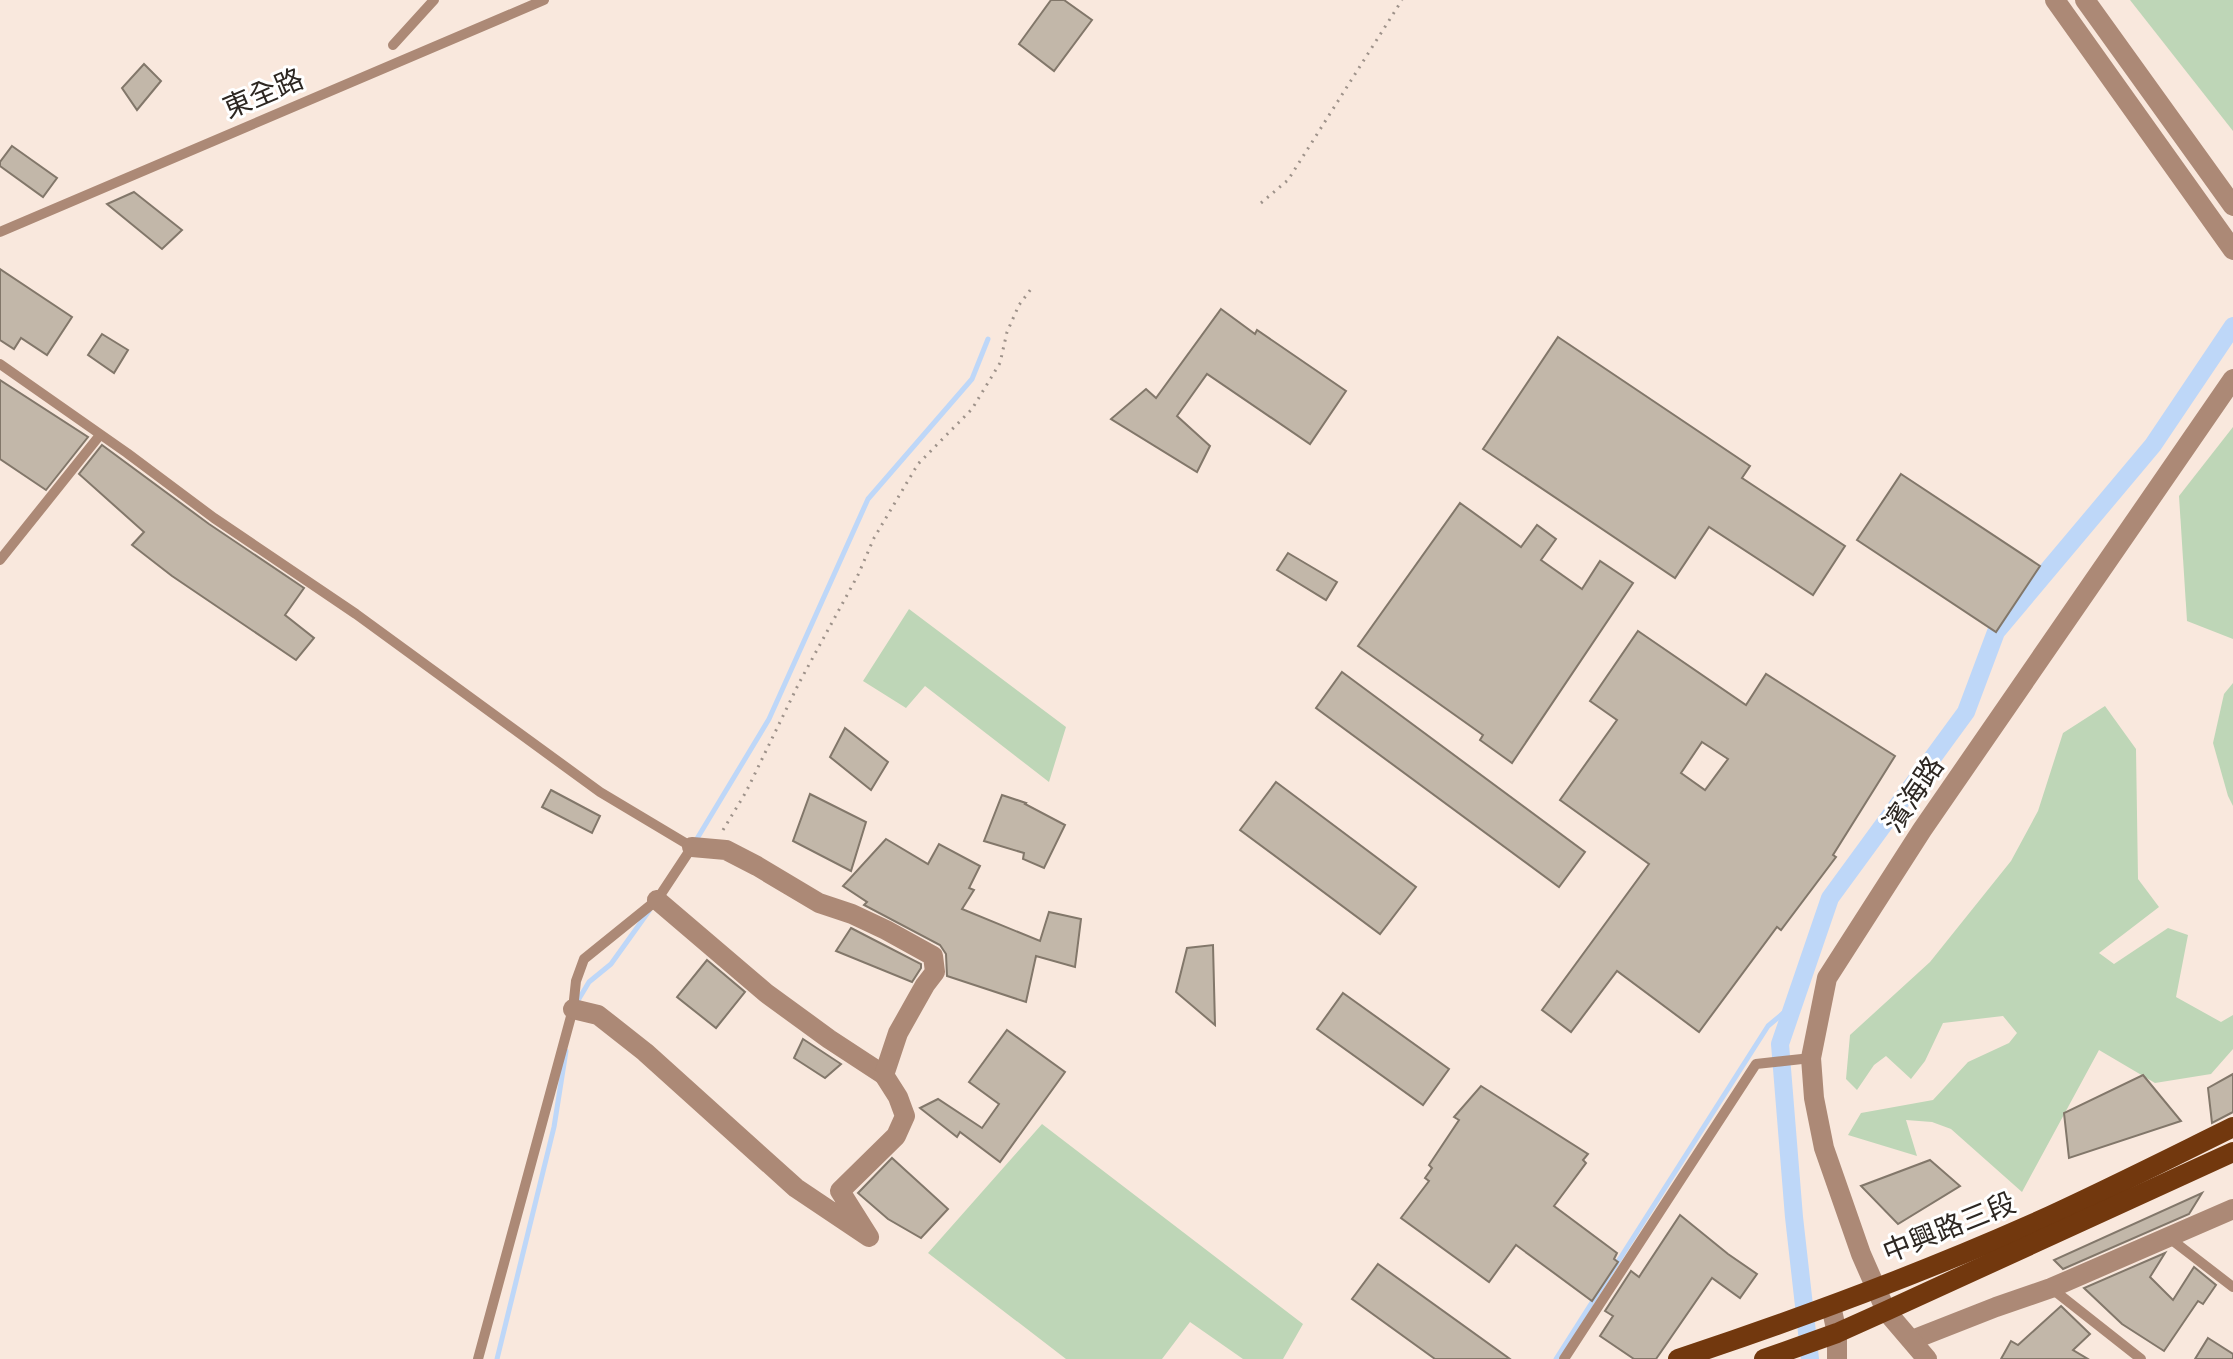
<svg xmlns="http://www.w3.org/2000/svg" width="2233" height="1359" viewBox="0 0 2233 1359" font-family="'Libre Baskerville','Noto Sans TC',serif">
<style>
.green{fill:#bed6b7}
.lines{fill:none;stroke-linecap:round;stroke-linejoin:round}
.stream{stroke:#bed7f8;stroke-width:5}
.canal{stroke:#bed7f8;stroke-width:18}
.building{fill:#c2b7a9;stroke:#82776a;stroke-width:2;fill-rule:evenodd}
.path{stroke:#9e928a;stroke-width:3;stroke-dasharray:2 6;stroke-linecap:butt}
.service{stroke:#ac8976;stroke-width:10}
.minor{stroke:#ac8976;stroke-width:20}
.tertiary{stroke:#ac8976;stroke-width:20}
.primary{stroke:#72380e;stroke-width:20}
.labels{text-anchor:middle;stroke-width:6;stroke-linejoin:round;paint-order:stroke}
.street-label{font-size:28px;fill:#2d2722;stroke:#fff}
</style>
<rect width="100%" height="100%" fill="#f9e8dd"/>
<g class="green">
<path d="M2130,0H2233V131Z"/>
<path d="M2233,427V639L2187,621L2179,496Z"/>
<path d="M909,609L1066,727L1049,782L925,686L906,708L863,681Z"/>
<path d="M2233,683V806L2228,796L2213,743L2224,694Z"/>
<path d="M2105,706L2136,749L2138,879L2159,907L2099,953L2114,964L2168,928L2188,935L2176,997L2221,1022L2233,1015V1049L2211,1074L2155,1083L2099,1050L2022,1192L1951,1129L1932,1122L1906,1120L1917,1156L1848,1135L1861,1113L1933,1100L1968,1062L2009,1043L2017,1033L2003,1016L1943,1023L1925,1061L1911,1079L1886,1056L1874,1065L1857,1090L1846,1079L1850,1035L1930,962L2011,861L2038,811L2063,733Z"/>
<path d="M1042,1124L1303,1324L1283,1359H1243L1190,1322L1162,1359H1066L928,1253Z"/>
</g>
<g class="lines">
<g class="stream">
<path d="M695,842L769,719L868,499L972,379L988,339"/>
<path d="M577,1002L589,982L611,964L649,911"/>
<path d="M497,1359L554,1127L566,1051"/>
<path d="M1556,1359L1768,1026L1793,1005"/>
</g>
<path class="canal" d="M1810,1359L1794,1217L1780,1044L1830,898L1966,712L1996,632L2153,445L2233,326"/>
</g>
<g class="building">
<path d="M1051,0H1064L1092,20L1054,71L1019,44Z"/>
<path d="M144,64L161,81L137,110L122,88Z"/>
<path d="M12,146L57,178L43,197L0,166V162Z"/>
<path d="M134,192L182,230L162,249L107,204Z"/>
<path d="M0,269L72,317L47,355L21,338L14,349L0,340Z"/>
<path d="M1221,309L1255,334L1257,330L1346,391L1310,444L1207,374L1177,416L1210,446L1197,472L1111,419L1146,389L1156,398Z"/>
<path d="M102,334L128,350L114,373L88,355Z"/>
<path d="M1558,337L1750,466L1742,478L1845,546L1813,595L1709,527L1675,578L1483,449Z"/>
<path d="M0,380L88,437L46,490L0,459Z"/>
<path d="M102,445L209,524L304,588L285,615L314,638L296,660L172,576L132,545L144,532L79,474Z"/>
<path d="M1901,474L2040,566L1996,632L1857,540Z"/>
<path d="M1460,503L1521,547L1537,525L1556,539L1541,560L1582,589L1600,561L1633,583L1512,763L1480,740L1483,735L1358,646Z"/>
<path d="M1288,553L1337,582L1326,600L1277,570Z"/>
<path d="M1638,631L1746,705L1766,674L1895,756L1833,855L1836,857L1781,930L1777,927L1699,1032L1617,971L1571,1032L1542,1010L1649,864L1560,800L1617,720L1590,701ZM1702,742L1728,759L1705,790L1681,773Z"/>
<path d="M1342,672L1585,852L1559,887L1316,708Z"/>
<path d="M845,728L888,762L871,790L830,757Z"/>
<path d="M1276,782L1416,887L1380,934L1240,830Z"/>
<path d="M551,790L600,816L592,833L542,807Z"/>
<path d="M810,794L866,822L851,871L793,841Z"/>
<path d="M1002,795L1026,803L1025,804L1065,825L1044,868L1023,859L1024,853L984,841Z"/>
<path d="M886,839L928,864L939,844L980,866L969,888L974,890L962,909L1040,941L1049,912L1081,919L1075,967L1036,956L1026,1002L947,976L946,954L940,945L864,905L867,902L843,886Z"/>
<path d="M851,928L921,964V968L912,982L836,951Z"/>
<path d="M1213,945L1215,1025L1176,992L1187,948Z"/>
<path d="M707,960L745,992L716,1028L677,997Z"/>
<path d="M1343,993L1449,1069L1423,1105L1317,1029Z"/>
<path d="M1007,1030L1065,1072L1000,1162L960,1132L957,1137L920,1108L938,1099L982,1128L999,1104L969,1082Z"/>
<path d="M803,1039L841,1064L825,1078L794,1058Z"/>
<path d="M2233,1074V1112L2212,1123L2208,1088Z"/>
<path d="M2143,1075L2181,1121L2069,1158L2064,1113Z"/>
<path d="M1481,1086L1588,1154L1583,1160L1586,1163L1554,1206L1617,1253L1614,1259L1618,1262L1592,1301L1516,1245L1489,1282L1401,1218L1429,1181L1425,1178L1432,1168L1429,1165L1459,1120L1454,1117Z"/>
<path d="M892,1158L948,1209L921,1238L888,1219L858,1193Z"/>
<path d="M1930,1160L1960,1186L1898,1224L1861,1186Z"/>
<path d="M2202,1193L2189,1214L2063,1269L2054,1260Z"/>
<path d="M1680,1215L1728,1254L1757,1274L1740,1298L1712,1278L1656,1359H1634L1600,1336L1613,1316L1605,1311L1631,1271L1639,1277Z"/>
<path d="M2165,1253L2150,1277L2173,1300L2194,1267L2216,1285L2203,1304L2198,1301L2164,1351L2122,1324L2084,1288Z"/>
<path d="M1378,1264L1510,1359H1435L1352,1299Z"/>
<path d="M2061,1306L2090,1334L2073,1350L2088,1359H2001L2011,1341L2018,1345Z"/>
<path d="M2208,1338L2233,1354V1359H2195Z"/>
</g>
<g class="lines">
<g class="path">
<path d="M1261,203L1288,180L1402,0"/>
<path d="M723,830L746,792L799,683L858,575L874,538L918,464L972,409L1000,363L1007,332L1019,305L1031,289"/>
</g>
<g class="service">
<path d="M393,45L434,0"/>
<path d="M0,232L544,0"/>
<path d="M0,364L127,453L214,518L356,614L600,792L692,847L657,900L584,959L576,981L573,1009L478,1359"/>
<path d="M0,560L100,435"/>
<path d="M2168,1237L2233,1287"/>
<path d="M2051,1288L2141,1359"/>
<path d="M1564,1359L1756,1064L1811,1058"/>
</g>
<g class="minor">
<path d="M657,900L766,993L829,1039L884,1075"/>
<path d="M573,1009L598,1015L645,1052L796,1188L869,1237L840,1191L896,1136L905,1116L898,1097L884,1075L898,1033L925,985L935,972L933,956L886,930L852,914L819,903L757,866L726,850L692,847"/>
<path d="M1831,1306L1837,1333V1359"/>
<path d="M1912,1340L1996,1307L2051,1288L2233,1209"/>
</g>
<g class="tertiary">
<path d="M2055,0L2233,250"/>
<path d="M2085,0L2233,206"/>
<path d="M1927,1359L1886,1311L1861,1254L1824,1148L1814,1098L1811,1058L1827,978L1922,830L2233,379"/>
</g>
<g class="primary">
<path d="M1678,1359C1798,1319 1915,1276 2030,1225C2099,1194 2166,1160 2233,1127"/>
<path d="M1764,1359L1837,1333L1886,1311L2233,1152"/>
</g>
</g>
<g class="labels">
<g class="street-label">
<text transform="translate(263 93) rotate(-23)" y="10">東全路</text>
<text transform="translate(1913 794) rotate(-56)" y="10">濱海路</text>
<text transform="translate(1949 1227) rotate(-22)" y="10">中興路三段</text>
</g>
</g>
</svg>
